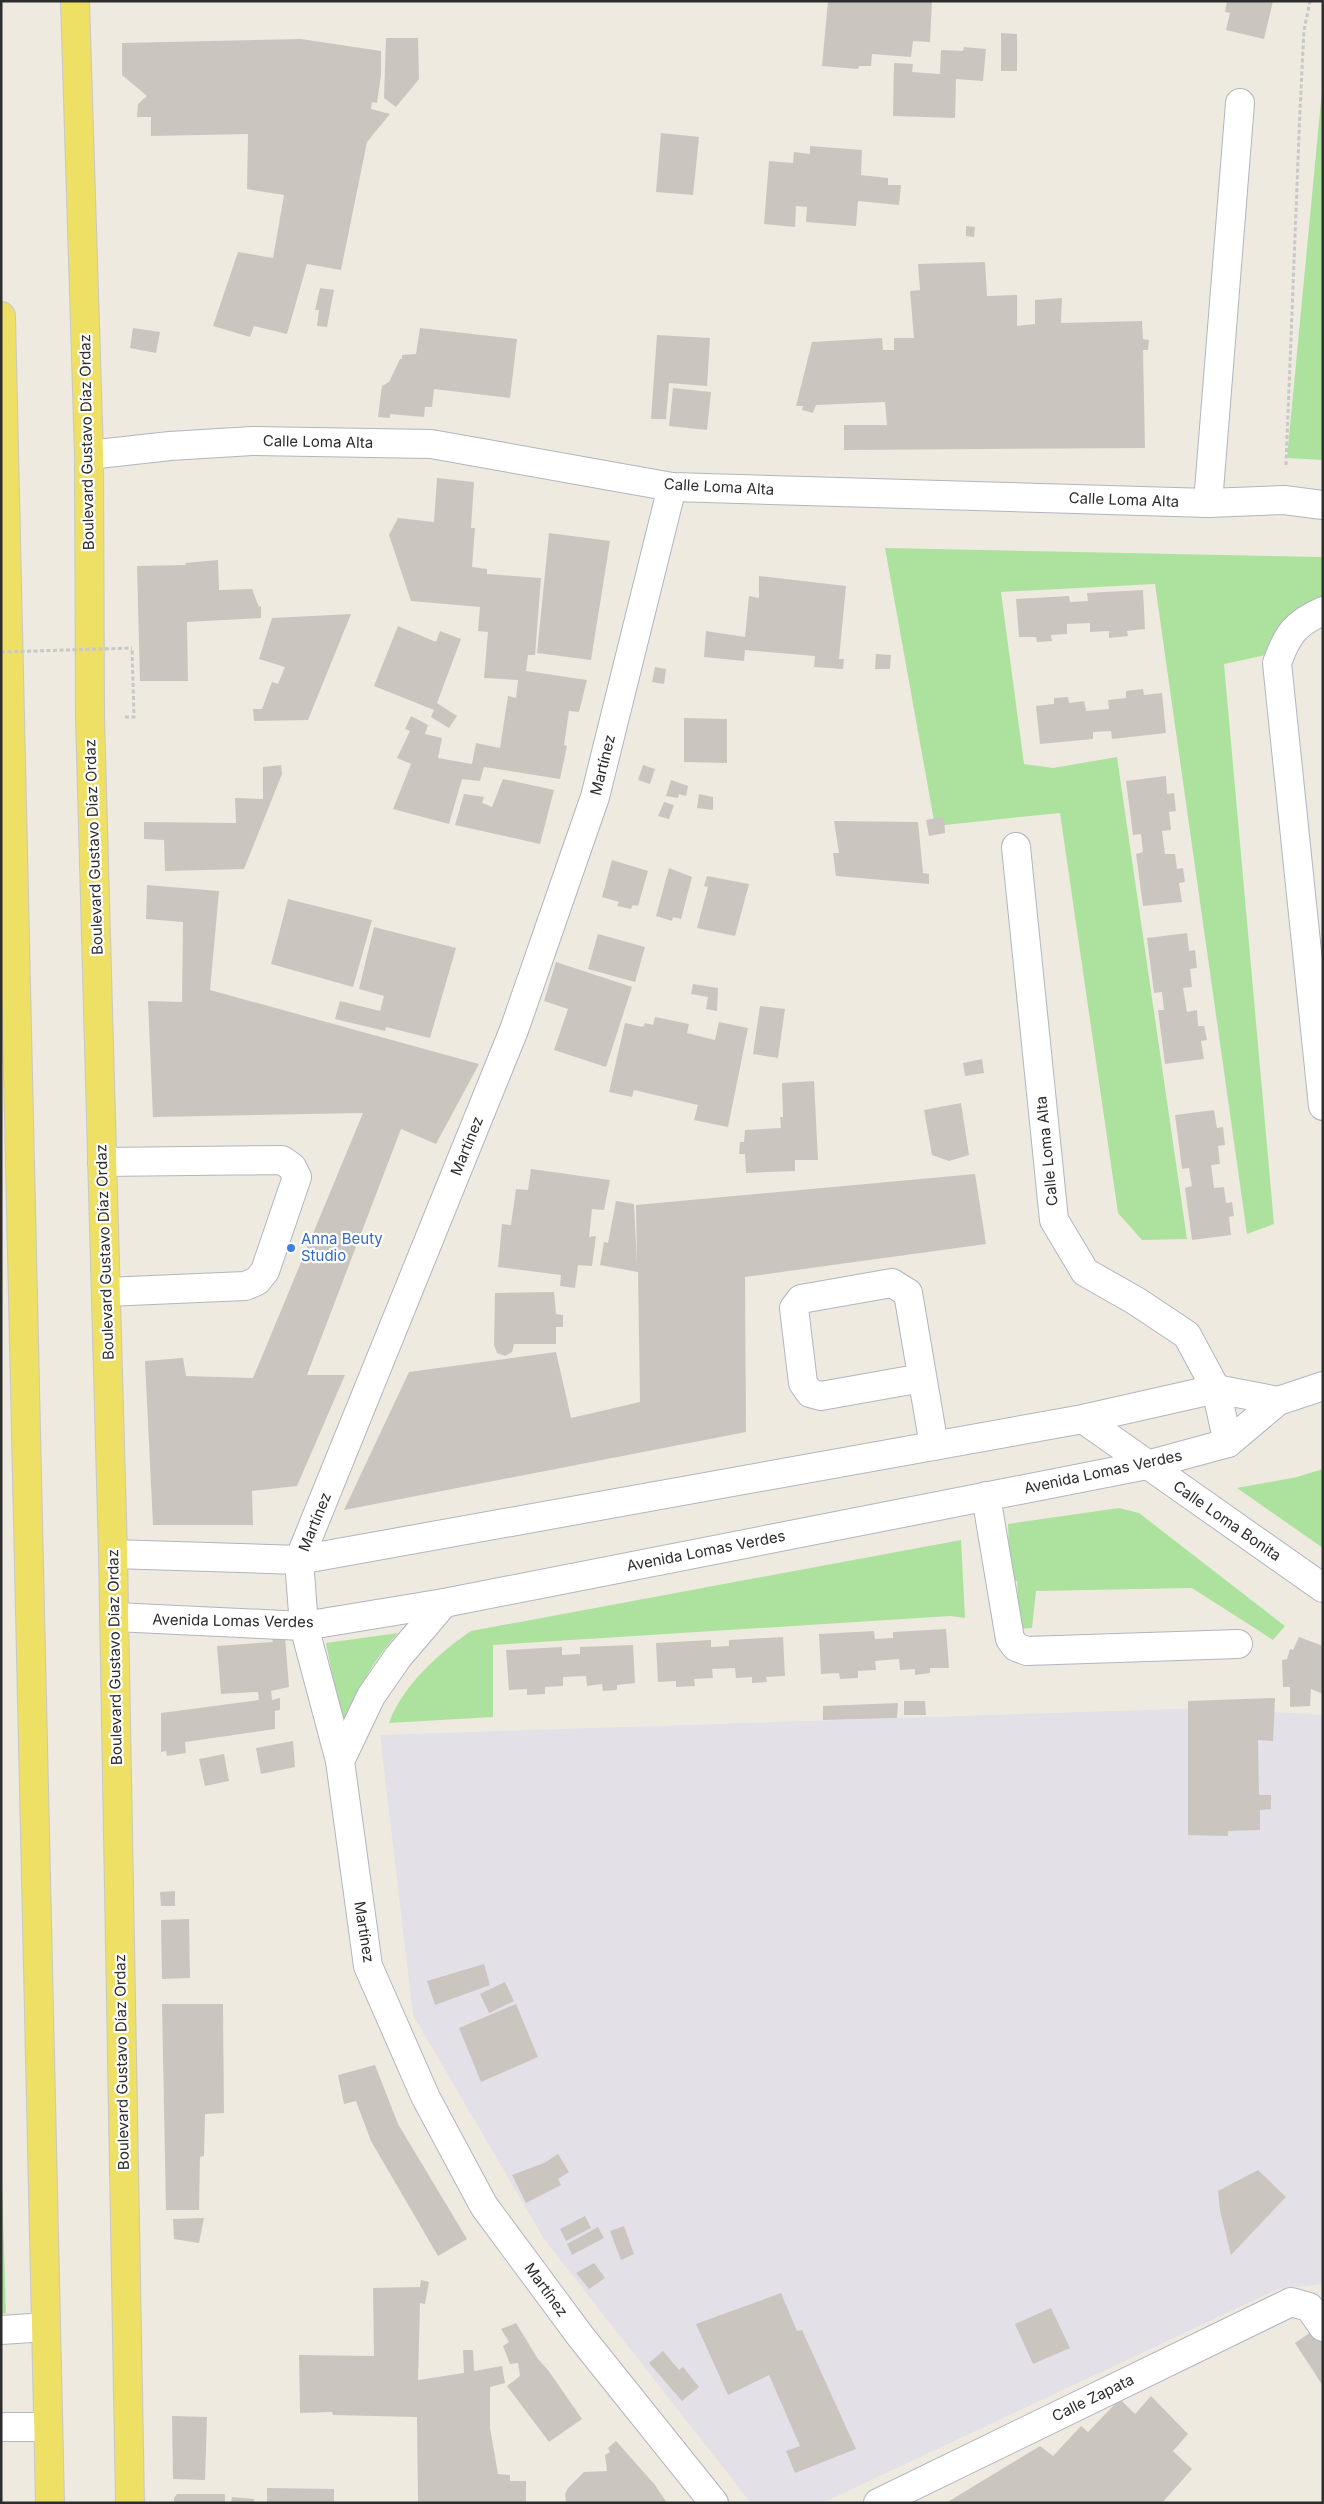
<svg xmlns="http://www.w3.org/2000/svg" width="1324" height="2504" viewBox="0 0 1324 2504" font-family="Inter,sans-serif">
<style>
.industrial{fill:#e3e0e7}
.green{fill:#ade29e}
.building{fill:#cac6bf}
.lines{fill:none;stroke-linecap:round;stroke-linejoin:round}
.minor-casing{stroke:#b3b4c0;stroke-width:30}
.major-casing{stroke:#c8c8c8;stroke-width:30}
.path{stroke:#c8c8c8;stroke-width:3;stroke-dasharray:4 2.5;stroke-linecap:butt}
.minor{stroke:#fff;stroke-width:28}
.major{stroke:#eedf65;stroke-width:28}
.path-bridge{stroke:#c8c8c8;stroke-width:3;stroke-dasharray:4 2.5;stroke-linecap:butt}
.shop-dot{fill:#3f7fe0;stroke:#fff;stroke-width:2}
.labels{text-anchor:middle;stroke-width:4.5;stroke-linejoin:round;paint-order:stroke}
.street-label{font-size:15px;fill:#2d2d2d;stroke:#fff}
.shop-label{font-size:15px;fill:#366cbe;stroke:#fff;text-anchor:start}
</style>
<rect width="100%" height="100%" fill="#eeeae0"/>
<path class="industrial" d="M1207,1708L1323,1715V2284L1278,2289L822,2503H751L544,2239L413,2015L380,1735Z"/>
<g class="green">
<path d="M1323,80V460L1287,458Z"/>
<path d="M885,548L1323,557V601L1280,652L1224,664L1274,1224L1247,1234L1155,584L1001,592L1024,764L1053,768L1117,757L1187,1239L1142,1240L1118,1213L1060,813L935,826Z"/>
<path d="M1323,1469V1548L1237,1488L1297,1477Z"/>
<path d="M1119,1508L1139,1513L1285,1626L1273,1640L1192,1588L1036,1591L1032,1628L1019,1629L1017,1581H1010L1008,1524Z"/>
<path d="M961,1540L965,1618L950,1616L493,1645V1717L389,1723C402,1686 440,1652 471,1631Z"/>
<path d="M398,1633C367,1668 357,1691 344,1736L326,1643Z"/>
<path d="M1,2151L6,2313L1,2314Z"/>
</g>
<g class="building">
<path d="M828,1H932L930,42L913,41L911,57L872,54L871,66H859L858,69L822,66Z"/>
<path d="M1227,1H1273L1264,39L1226,30L1230,13L1225,12Z"/>
<path d="M1001,33L1017,34V71H1001Z"/>
<path d="M386,38H418L419,79L396,107L384,98Z"/>
<path d="M301,39L381,51V75L377,103L372,102L371,109L390,114L367,142L341,270L307,264L287,334L254,326L250,337L213,326L238,252L273,258L284,195L247,189L248,134L151,136V117H137L138,104L147,96L122,75V43Z"/>
<path d="M964,47L986,49L983,81L956,79L955,118L893,116L894,63L913,64L912,72L940,74L941,50L963,51Z"/>
<path d="M661,133L699,137L693,195L656,192Z"/>
<path d="M810,146L862,150L861,175L888,178V185H901L899,205L858,201L856,226L806,222L807,207L796,206L795,227L764,224L769,161L793,163L794,152L810,154Z"/>
<path d="M966,226L975,227L974,237L966,236Z"/>
<path d="M985,262L987,296L1017,295V326L1035,324V300L1062,298L1061,323L1142,321L1143,339L1149,340L1148,350H1143L1145,448L844,450V425H887L885,402L816,405L813,413L802,410L803,406H796L812,342L882,338L883,350H894V338H914L910,291L920,290L918,264Z"/>
<path d="M320,288L334,290L327,327L317,326L319,310H315Z"/>
<path d="M133,328L160,332L156,353L130,348Z"/>
<path d="M420,328L517,339L510,398L434,389L432,407H425L424,417L390,414V418L378,417L382,386L389,382L400,359H402V355L416,354Z"/>
<path d="M657,335L710,338L707,386L669,383L666,419H651Z"/>
<path d="M673,388L711,392L707,430L669,426Z"/>
<path d="M437,478L474,482L471,528H475L472,567L487,569V574L541,578L535,655H528L526,671L587,680L579,712L569,711L564,745L567,746L560,779L484,767L480,781L462,779L449,824L393,809L411,764L397,758L410,731L405,729L411,716L428,725L425,734L442,738L438,758L472,764L476,743L500,748L508,696L516,698L518,680L484,678L488,632L478,631L480,607L411,601L389,535L398,518L434,522Z"/>
<path d="M549,533L610,541L591,660L537,653Z"/>
<path d="M218,560L219,590L252,589L259,607L261,606V618L187,622L188,681H140L137,566L186,565L185,563Z"/>
<path d="M759,576L846,586L839,659H844L843,669L814,667L815,656L745,650L744,661L704,657L706,631L745,637L749,596L759,598Z"/>
<path d="M1143,590L1145,629L1127,631L1128,636L1109,638V631L1090,632V623L1067,624V634L1051,635L1052,641L1037,642L1036,637H1019L1016,599L1069,596L1070,602L1088,601L1087,593Z"/>
<path d="M351,614L308,720L254,721L253,709H262L272,682L278,684L285,667L259,659L272,618Z"/>
<path d="M398,626L436,642L440,631L461,639L437,703L457,716L449,728L431,717L434,710L374,686Z"/>
<path d="M876,654L891,655L890,669H875Z"/>
<path d="M655,667L666,669L664,684L652,682Z"/>
<path d="M1143,689L1144,695L1162,693L1166,733L1112,739L1111,731L1093,732V739L1040,744L1036,706L1054,704V698L1068,697L1069,703L1084,701L1086,711L1109,709L1108,700L1126,698V691Z"/>
<path d="M684,718L727,719V763L684,762Z"/>
<path d="M281,765L282,774L244,869L165,871L164,840L144,839V822L236,823L235,798L263,799V767Z"/>
<path d="M643,765L655,769L650,784L638,780Z"/>
<path d="M1166,776L1167,794L1174,793L1176,811L1169,812L1171,830L1162,831L1165,854H1175L1177,869L1183,868L1185,882L1179,883L1182,902L1143,906L1136,854L1143,852L1141,834L1133,835L1126,781Z"/>
<path d="M503,779L554,790L540,844L455,825L464,794L484,797L482,803L492,807Z"/>
<path d="M671,780L688,786L686,796L679,794L678,798L666,796Z"/>
<path d="M699,794L713,797V810L697,808Z"/>
<path d="M664,802L674,805L669,819L658,816Z"/>
<path d="M944,817L945,833L929,836L926,820Z"/>
<path d="M834,821L918,822L923,873L929,874V884L836,876L833,853H839Z"/>
<path d="M612,860L648,871L638,906L633,905L631,909L617,906L619,902L602,897Z"/>
<path d="M669,868L692,877L681,919L673,917L672,921L656,916Z"/>
<path d="M707,876L749,884L735,936L697,928L708,887L704,886Z"/>
<path d="M147,885L219,891L210,990L479,1064L436,1144L401,1129L307,1375H345L297,1486L252,1491L253,1525H153L145,1361L183,1358L186,1376L253,1378L363,1113L153,1117L148,1001L182,1002L183,922L146,919Z"/>
<path d="M288,899L372,920L353,987L271,964Z"/>
<path d="M374,927L456,948L430,1038L386,1027L385,1031L335,1019L340,1001L380,1011L384,996L359,989Z"/>
<path d="M1187,933L1189,951L1195,950L1197,968L1190,969L1192,987L1183,988L1187,1012L1197,1010L1198,1026H1204L1207,1040L1201,1041L1204,1059L1165,1064L1158,1010H1164L1162,992L1154,993L1147,938Z"/>
<path d="M598,934L645,947L635,982L588,969Z"/>
<path d="M556,962L632,987L606,1067L554,1050L568,1009L544,1001Z"/>
<path d="M693,984L718,988L717,1011L706,1009L708,997L691,994Z"/>
<path d="M760,1006L785,1009L778,1058L753,1054Z"/>
<path d="M655,1017L689,1024L687,1033L715,1040L719,1022L748,1028L728,1127L694,1120L698,1105L634,1090L632,1097L609,1092L625,1023L643,1027L645,1023L653,1025Z"/>
<path d="M982,1059L984,1073L965,1076L963,1063Z"/>
<path d="M814,1081L818,1160H795V1171L746,1173L745,1154H739L740,1142H744L745,1130L781,1128L780,1117H783L782,1083Z"/>
<path d="M961,1103L969,1155L949,1161L932,1155L924,1110Z"/>
<path d="M1214,1110L1217,1128L1223,1127L1225,1145L1218,1146L1220,1164L1211,1165L1214,1188L1224,1187L1226,1203L1232,1202L1234,1216L1229,1217L1231,1235L1192,1240L1185,1188L1192,1186L1189,1168L1182,1169L1175,1115Z"/>
<path d="M531,1169L610,1180L604,1210L592,1209L589,1237L596,1236L592,1266L578,1265L575,1288L560,1286L561,1275L498,1267L502,1224L511,1225L516,1189L528,1190Z"/>
<path d="M975,1174L986,1244L745,1277L746,1432L344,1510L409,1372L556,1352L571,1418L640,1402L638,1272L600,1265L604,1242L608,1243L616,1201L634,1204L637,1264L636,1205Z"/>
<path d="M554,1292L556,1314L563,1315V1327H556V1344H514L512,1352L505,1356L497,1353L494,1345L495,1293Z"/>
<path d="M946,1629L949,1668H930V1673L915,1675V1669L900,1670L899,1659L875,1661L876,1670L858,1671V1678L840,1679L839,1673L821,1674L819,1634L874,1631L875,1639L893,1638V1632Z"/>
<path d="M271,1636L285,1637L289,1687L271,1691L272,1700L280,1698V1710L275,1711V1729L185,1742L186,1753L167,1756L166,1751L161,1752V1713L259,1700L258,1692L221,1694L217,1646L273,1642Z"/>
<path d="M783,1637L785,1676L766,1677L767,1682L752,1683V1677L736,1678L735,1668L712,1669L713,1678L694,1679L695,1686L676,1687V1681L658,1682L656,1643L711,1640V1647L729,1646V1640Z"/>
<path d="M1299,1637L1323,1646V1694L1311,1689L1310,1706L1290,1707V1687H1283L1282,1660L1287,1659L1290,1649L1293,1650Z"/>
<path d="M633,1645L635,1683L617,1685V1690L603,1691L602,1684L587,1686L586,1676L563,1677V1686L545,1687V1694L527,1695V1689L509,1690L506,1650L562,1647V1655L580,1654V1647Z"/>
<path d="M1275,1698L1273,1741L1258,1740L1259,1795H1271V1809L1260,1810V1830L1228,1831V1836L1188,1835V1701Z"/>
<path d="M904,1701H925L926,1715H904Z"/>
<path d="M898,1703L897,1718L823,1720V1706Z"/>
<path d="M293,1741L295,1767L261,1774L256,1748Z"/>
<path d="M224,1754L229,1781L205,1786L199,1759Z"/>
<path d="M175,1891V1906H161L160,1892Z"/>
<path d="M189,1919L190,1978L162,1979L161,1920Z"/>
<path d="M484,1964L490,1985L435,2005L427,1981Z"/>
<path d="M505,1982L514,2001L489,2013L480,1994Z"/>
<path d="M162,2004H223L224,2113L205,2114L204,2156L200,2157L199,2210H166Z"/>
<path d="M516,2004L538,2057L481,2082L459,2028Z"/>
<path d="M375,2065L398,2124L467,2239L438,2256L371,2141L356,2101L344,2104L338,2075Z"/>
<path d="M558,2154L569,2172L558,2179L561,2185L526,2203L512,2175L544,2163Z"/>
<path d="M1258,2170L1286,2197L1231,2255L1220,2211L1218,2191Z"/>
<path d="M585,2216L591,2228L566,2241L560,2229Z"/>
<path d="M204,2218L199,2243L174,2239L173,2219Z"/>
<path d="M624,2226L634,2254L621,2260L610,2231Z"/>
<path d="M598,2227L604,2238L572,2255L567,2244Z"/>
<path d="M594,2263L605,2278L589,2289L576,2273Z"/>
<path d="M421,2280L429,2282L425,2304L420,2303L418,2380L464,2373L463,2350H473L474,2371L502,2366L505,2383L490,2387V2428L498,2474L510,2475V2481H526V2503H418L417,2417L333,2415L332,2412L300,2413L299,2355L374,2356L373,2288L420,2287Z"/>
<path d="M781,2293L797,2331L802,2330L856,2449L795,2473L786,2451L800,2446L769,2375L728,2395L696,2324Z"/>
<path d="M1051,2308L1070,2348L1033,2364L1015,2324Z"/>
<path d="M516,2323L538,2359L548,2370L582,2419L549,2442L507,2386L520,2376L518,2363L510,2364L503,2346L509,2342L501,2329Z"/>
<path d="M1317,2328L1323,2337V2386L1295,2343Z"/>
<path d="M663,2351L679,2370L683,2367L699,2387L682,2401L649,2363Z"/>
<path d="M1151,2396L1188,2434L1173,2451L1192,2469L1162,2503H946L1040,2446L1053,2456L1081,2426L1088,2432L1120,2399L1135,2414Z"/>
<path d="M172,2416L207,2417L205,2480L173,2479Z"/>
<path d="M616,2441L655,2485L667,2503H566L565,2494L568,2488L584,2472L607,2471L605,2455L610,2452L608,2448Z"/>
<path d="M267,2488L334,2489V2503H267Z"/>
<path d="M177,2494H225V2503H174V2498Z"/>
<path d="M232,2497L254,2499V2503H231Z"/>
</g>
<g class="lines">
<defs>
<g id="minor">
<path d="M89,455L170,446L252,441L431,444L672,487L1208,503L1284,500L1323,505"/>
<path d="M672,487L595,797L514,1030L299,1560L304,1626L340,1761L368,1966L426,2098L484,2206L581,2337L714,2503"/>
<path d="M1208,503L1240,103"/>
<path d="M1323,611C1295,623 1287,635 1277,663L1323,1106"/>
<path d="M1016,847L1054,1220L1085,1272L1136,1301L1187,1335L1216,1389L1228,1443"/>
<path d="M102,1162L282,1160L292,1167L297,1177L265,1271L257,1281L245,1286L106,1292"/>
<path d="M922,1378L821,1396L810,1393L803,1383L794,1308L801,1299L892,1283L908,1293L934,1446"/>
<path d="M1083,1419L1323,1588"/>
<path d="M986,1496L1010,1639L1016,1647L1027,1651L1238,1644"/>
<path d="M113,1554L299,1560L1083,1419L1216,1389L1278,1401"/>
<path d="M115,1617L304,1626L444,1603L1147,1465L1228,1443L1278,1401L1323,1386"/>
<path d="M340,1761L371,1696L398,1657L444,1603"/>
<path d="M1,2330L46,2327"/>
<path d="M1,2427H48"/>
<path d="M878,2503L1291,2302L1309,2307L1323,2327"/>
</g>
<g id="major">
<path d="M75,1L89,455L90,718L113,1554L130,2503"/>
<path d="M1,316L50,2503"/>
</g>
</defs>
<use href="#minor" class="minor-casing"/>
<use href="#major" class="major-casing"/>
<g class="path">
<path d="M1286,465L1300,110L1304,30L1310,1"/>
<path d="M125,717H134L132,648"/>
</g>
<use href="#minor" class="minor"/>
<use href="#major" class="major"/>
<path class="path-bridge" d="M1,652L132,648"/>
</g>
<circle class="shop-dot" cx="291" cy="1248" r="5"/>
<g class="labels">
<g class="street-label">
<text transform="translate(87 442) rotate(-91)" y="5">Boulevard Gustavo Díaz Ordaz</text>
<text transform="translate(318 442) rotate(1)" y="5">Calle Loma Alta</text>
<text transform="translate(719 487) rotate(3)" y="5">Calle Loma Alta</text>
<text transform="translate(1124 500) rotate(2)" y="5">Calle Loma Alta</text>
<text transform="translate(603 765) rotate(-76)" y="5">Martínez</text>
<text transform="translate(94 847) rotate(-92)" y="5">Boulevard Gustavo Díaz Ordaz</text>
<text transform="translate(467 1146) rotate(-68)" y="5">Martínez</text>
<text transform="translate(1047 1151) rotate(-96)" y="5">Calle Loma Alta</text>
<text transform="translate(105 1252) rotate(-92)" y="5">Boulevard Gustavo Díaz Ordaz</text>
<text transform="translate(1103 1472) rotate(-12)" y="5">Avenida Lomas Verdes</text>
<text transform="translate(1227 1521) rotate(35)" y="5">Calle Loma Bonita</text>
<text transform="translate(315 1522) rotate(-68)" y="5">Martínez</text>
<text transform="translate(706 1551) rotate(-11)" y="5">Avenida Lomas Verdes</text>
<text transform="translate(233 1621) rotate(1)" y="5">Avenida Lomas Verdes</text>
<text transform="translate(115 1657) rotate(-91)" y="5">Boulevard Gustavo Díaz Ordaz</text>
<text transform="translate(364 1932) rotate(81)" y="5">Martínez</text>
<text transform="translate(122 2062) rotate(-91)" y="5">Boulevard Gustavo Díaz Ordaz</text>
<text transform="translate(546 2290) rotate(54)" y="5">Martínez</text>
<text transform="translate(1093 2398) rotate(-26)" y="5">Calle Zapata</text>
</g>
<g class="shop-label">
<text x="301" y="1244">Anna Beuty<tspan x="301" dy="17">Studio</tspan></text>
</g>
</g>
<rect width="1324" height="2504" fill="none" stroke="#2d2d2d" stroke-width="5"/>
</svg>
